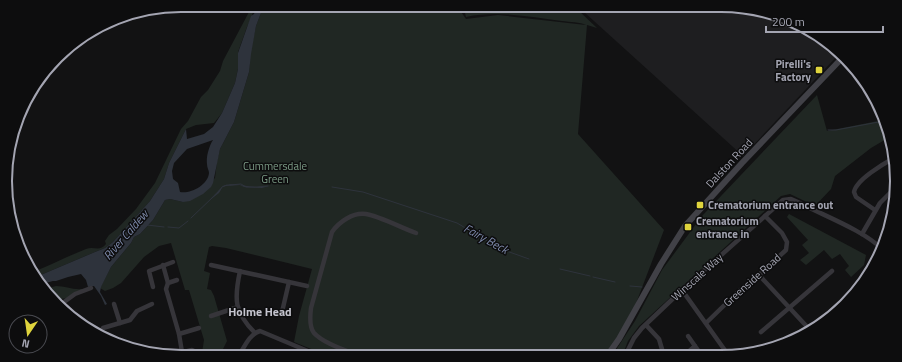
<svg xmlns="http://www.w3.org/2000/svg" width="902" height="362" viewBox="0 0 902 362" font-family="'Titillium Web',sans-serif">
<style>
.built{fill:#1e1e20}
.green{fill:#202723}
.water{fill:#2e333c;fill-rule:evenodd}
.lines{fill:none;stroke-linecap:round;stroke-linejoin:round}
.stream{stroke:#2e333c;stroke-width:1}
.minor{stroke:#36353a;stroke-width:4.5}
.secondary{stroke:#414147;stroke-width:6}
.poi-dot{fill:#dfd43d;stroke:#0d0d0e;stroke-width:1.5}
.labels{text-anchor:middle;stroke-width:3;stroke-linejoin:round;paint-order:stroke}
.poi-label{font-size:11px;font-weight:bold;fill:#a4a5b2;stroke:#0d0d0e;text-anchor:start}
.street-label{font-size:11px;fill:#a4a5b2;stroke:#0d0d0e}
.park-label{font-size:11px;fill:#7d9c87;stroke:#0d0d0e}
.water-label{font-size:12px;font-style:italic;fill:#7e8aab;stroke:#0d0d0e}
.neighbourhood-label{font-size:12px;font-weight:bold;fill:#c5c5cf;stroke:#0d0d0e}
.rim{fill:none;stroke:#a4a5b2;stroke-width:2}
</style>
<rect width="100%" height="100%" fill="#121213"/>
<path class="built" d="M589,5H721L777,14L837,49L840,53L743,156L584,12Z"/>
<g class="green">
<path d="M250,5H254L252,16L247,27L238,52V69L235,83L222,113L214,123L196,125L186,129L169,163L164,179L150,201L113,242L105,248L95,252L36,277L32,273L33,272C51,265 68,256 86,249C94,246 100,252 106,244L105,241L109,235L117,229L136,209L155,183L181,129L188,121L201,97L208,90L220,71L223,61L249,12Z"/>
<path d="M264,5H453L459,9L466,19L498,15L586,25C580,22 570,22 562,21C531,17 497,10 466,17L465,13L456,5H525L528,8L536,9L528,5H581L579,10H561L579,11L597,28L587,25L578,134L664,230L630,319L607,356L331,357L294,342L299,316L312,269L226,248L212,246L209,247L204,271L210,273L207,289L211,290L214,296L227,341L223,349L234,356V357H203L202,353L204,340L189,290H185L171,243L159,246L144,257L121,283L113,288L105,291L100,288L111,267L131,243L134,237L140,234L153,220L165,200L170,199L183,202L215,178L217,161L220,149L234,122L249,72L250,54L256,26Z"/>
<path d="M817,95L827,131L883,120L888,138L871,148L835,176L831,189L815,206L790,194L781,196L639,326L628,341L622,356H612L635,321L662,270L702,216Z"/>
<path d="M789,214L866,255L864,265L851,277L845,270L849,266L840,254L832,259L824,250L806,265L800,260L809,253L802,245L808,240L787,217Z"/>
<path d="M56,286C65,286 73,290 82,289V290L73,293L69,298L60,299L57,302L46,289Z"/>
</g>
<g class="water">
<path d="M254,5H264L256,26L251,54L249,72L234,122L220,149L213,183L211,187L203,194L190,201L183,202L170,199L165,200L153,220L140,234L134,237L131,243L111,267L101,287L100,292L107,304L105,305L101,296L94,286L88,287L86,280L81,274L68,277L56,281H53L42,284L36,277L95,252L105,248L113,242L150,201L164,179L169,163L186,129L187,139L204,134L213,127L222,113L235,83L238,69V53L251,16L254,14L256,9ZM213,140C209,146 206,157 207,164C207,168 209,170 209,173C208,185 191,194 180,192L178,183L173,179L172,171L174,163L187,149Z"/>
<path d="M286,181L262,188L244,187L240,185L226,186L222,187L219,193L210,200C211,198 222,187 223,186C232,181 250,188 261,187C269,187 278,183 286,181Z"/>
</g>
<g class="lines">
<g class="stream">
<path d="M27,98L48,78V69"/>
<path d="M828,130H836L884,121"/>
<path d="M230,185L241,184L246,187H257L268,186"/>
<path d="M332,187L363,192L457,223L501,249L529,259"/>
<path d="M219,192L222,187L227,185"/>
<path d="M191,218L213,197"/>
<path d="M147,225L164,227"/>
<path d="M168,227L179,228L188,221"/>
<path d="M560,269L590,276"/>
<path d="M593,277L615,282"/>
<path d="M630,286L642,287"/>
</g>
<g class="minor">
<path d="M875,210L856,197L854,192C856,180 883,164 894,158"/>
<path d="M862,234L880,203L894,189"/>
<path d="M163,265L168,283"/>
<path d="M211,265L307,286"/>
<path d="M240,271C234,299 234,312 255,333"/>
<path d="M759,275L811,331"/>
<path d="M177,280L168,283L166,289L179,334L182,352"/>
<path d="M153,287L149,271L173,262"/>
<path d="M682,290L729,356"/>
<path d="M114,304L120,323"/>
<path d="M60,305L75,294L91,288"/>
<path d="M282,312L289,282"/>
<path d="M211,316L238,307"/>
<path d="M706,323L740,290L759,275L786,250L787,242L782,233L765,216"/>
<path d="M822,323L860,287"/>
<path d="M646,325L659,339L664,356"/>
<path d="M761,332L832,271"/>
<path d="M179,334L199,328"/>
<path d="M100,335L103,328L130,320L137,311L152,304"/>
<path d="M688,336L702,356"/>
<path d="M687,353L695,346"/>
<path d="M171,355L192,350L198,353L199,357"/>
<path d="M625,356L634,338L642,328L682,290L783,200L791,199L800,203C824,216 863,230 882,249"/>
<path d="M238,357C244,348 249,334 260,331L322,357"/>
<path d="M362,357C348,351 324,344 314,333C309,327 310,316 311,308L332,232C339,222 353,212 366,214C379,216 402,228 416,233"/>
</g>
<path class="secondary" d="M607,356L619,339L661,264L685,226L742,163L843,57"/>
</g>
<g class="poi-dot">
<rect x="815" y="66" width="8" height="8" rx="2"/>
<rect x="696" y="201" width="8" height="8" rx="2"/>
<rect x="684" y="223" width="8" height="8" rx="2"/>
</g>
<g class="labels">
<g class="poi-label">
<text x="811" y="68" text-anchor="end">Pirelli's<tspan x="811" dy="13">Factory</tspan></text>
<text x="708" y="209">Crematorium entrance out</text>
<text x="696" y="225">Crematorium<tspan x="696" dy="13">entrance in</tspan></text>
</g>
<g class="street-label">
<text transform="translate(729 163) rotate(-47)" y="4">Dalston Road</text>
<text transform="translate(697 277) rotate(-42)" y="4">Winscale Way</text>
<text transform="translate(752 280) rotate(-42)" y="4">Greenside Road</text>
</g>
<g class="park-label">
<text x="275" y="170">Cummersdale<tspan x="275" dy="13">Green</tspan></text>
</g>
<g class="water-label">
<text transform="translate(126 235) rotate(-49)" y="4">River Caldew</text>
<text transform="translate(486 239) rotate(29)" y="4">Fairy Beck</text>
</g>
<g class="neighbourhood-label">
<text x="260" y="316">Holme Head</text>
</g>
</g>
<path d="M0 0H902V362H0ZM181 12H721A169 169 0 0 1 890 181V181A169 169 0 0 1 721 350H181A169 169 0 0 1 12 181V181A169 169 0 0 1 181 12Z" fill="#0d0d0e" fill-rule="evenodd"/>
<path class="rim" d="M181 12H721A169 169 0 0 1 890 181V181A169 169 0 0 1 721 350H181A169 169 0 0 1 12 181V181A169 169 0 0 1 181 12Z"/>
<g transform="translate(28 334) rotate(193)"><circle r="19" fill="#0d0d0e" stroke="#494a50"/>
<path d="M0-3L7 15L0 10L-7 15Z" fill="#dfd43d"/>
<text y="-6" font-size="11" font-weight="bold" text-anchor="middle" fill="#a4a5b2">N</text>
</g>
<path d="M766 26v6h117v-6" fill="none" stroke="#a4a5b2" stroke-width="2"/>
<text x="772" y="26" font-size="12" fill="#a4a5b2" stroke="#0d0d0e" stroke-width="3" paint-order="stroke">200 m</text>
</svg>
